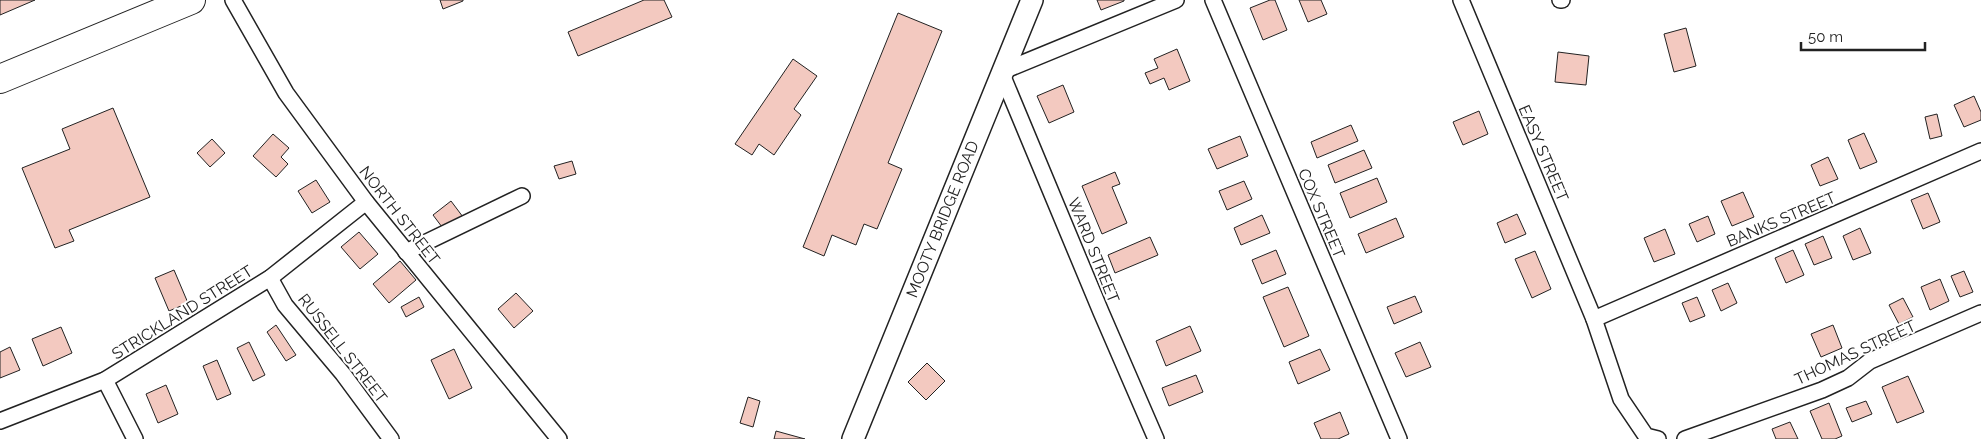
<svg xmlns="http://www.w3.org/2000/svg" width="1981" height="439" viewBox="0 0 1981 439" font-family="Raleway,sans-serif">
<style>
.building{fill:#f3c9c0;stroke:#222}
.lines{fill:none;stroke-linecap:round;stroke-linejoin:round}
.street-casing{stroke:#222;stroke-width:18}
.secondary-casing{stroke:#222;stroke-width:24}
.highway-casing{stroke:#222;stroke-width:30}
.street{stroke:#fff;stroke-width:15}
.secondary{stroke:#fff;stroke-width:21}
.highway{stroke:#fff;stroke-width:28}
.labels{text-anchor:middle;stroke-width:4;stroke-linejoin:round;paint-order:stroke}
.street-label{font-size:16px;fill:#222;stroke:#fff}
</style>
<rect width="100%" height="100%" fill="#fff"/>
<g class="building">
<path d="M0,0H35L0,15Z"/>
<path d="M440,0H463V1L443,9Z"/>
<path d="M644,0H664L672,17L578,56L568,32Z"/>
<path d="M1097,0H1124V1L1101,10Z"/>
<path d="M1270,0H1275L1287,30L1263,40L1250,8Z"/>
<path d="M1299,0H1321L1327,14L1308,22Z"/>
<path d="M898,13L942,31L888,163L902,169L877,229L864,224L856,245L832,235L824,256L803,247Z"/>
<path d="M1686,28L1696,66L1674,72L1664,34Z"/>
<path d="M1177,49L1190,81L1169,90L1164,78L1150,84L1145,73L1158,68L1154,59Z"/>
<path d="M1558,52L1589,56L1586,85L1555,82Z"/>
<path d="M793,59L817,76L794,109L801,115L774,155L759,144L752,155L735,144Z"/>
<path d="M1063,85L1074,112L1049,123L1037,96Z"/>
<path d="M1974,96L1981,112V120L1964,127L1954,105Z"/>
<path d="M113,108L150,197L69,230L74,241L55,248L22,168L70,149L62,129Z"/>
<path d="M1479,111L1488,134L1463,145L1453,122Z"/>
<path d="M1937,114L1942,136L1930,139L1925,117Z"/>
<path d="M1351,125L1358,141L1317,158L1311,142Z"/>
<path d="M1864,133L1877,162L1860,169L1848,140Z"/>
<path d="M273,134L289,148L281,157L288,164L276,177L253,156Z"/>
<path d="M1240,136L1248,156L1217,169L1208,149Z"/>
<path d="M212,139L225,153L210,167L197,153Z"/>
<path d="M1364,150L1372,168L1335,183L1328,165Z"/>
<path d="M1828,157L1838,179L1820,186L1811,165Z"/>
<path d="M572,161L576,174L559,179L554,166Z"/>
<path d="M1115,172L1120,184L1112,187L1127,223L1102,234L1082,186Z"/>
<path d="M1377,178L1387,202L1350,218L1340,193Z"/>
<path d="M316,180L330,202L312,213L298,191Z"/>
<path d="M1244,181L1252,199L1227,210L1219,191Z"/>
<path d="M1743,192L1754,217L1732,226L1721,201Z"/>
<path d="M1928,193L1940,222L1923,229L1911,200Z"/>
<path d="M451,201L463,217L445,231L433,215Z"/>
<path d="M1517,214L1526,234L1505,243L1497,223Z"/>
<path d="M1262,215L1270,233L1241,245L1234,228Z"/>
<path d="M1708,216L1715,234L1697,242L1689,224Z"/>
<path d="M1396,218L1404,237L1366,253L1358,234Z"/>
<path d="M1860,228L1871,253L1853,260L1843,236Z"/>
<path d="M1665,229L1675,254L1654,262L1644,238Z"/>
<path d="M359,232L378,254L360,269L341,247Z"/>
<path d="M1823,236L1832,258L1814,265L1805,244Z"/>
<path d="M1150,237L1158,255L1115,273L1108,255Z"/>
<path d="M1276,250L1286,274L1262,284L1252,260Z"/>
<path d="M1793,250L1804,275L1786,283L1775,258Z"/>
<path d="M1535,251L1551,289L1532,298L1515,259Z"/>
<path d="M400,261L416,280L389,303L373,284Z"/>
<path d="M174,270L188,303L169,311L155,278Z"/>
<path d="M1964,271L1973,292L1960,297L1951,276Z"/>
<path d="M1940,279L1949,301L1930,310L1921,287Z"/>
<path d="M1728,283L1737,303L1721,311L1712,290Z"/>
<path d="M1288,287L1309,336L1284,347L1263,297Z"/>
<path d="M516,293L533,311L514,328L498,309Z"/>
<path d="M1415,296L1422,312L1394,324L1387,307Z"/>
<path d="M419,297L424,307L406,317L401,307Z"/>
<path d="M1697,297L1705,316L1690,322L1682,303Z"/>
<path d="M1903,298L1913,317L1899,324L1889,305Z"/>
<path d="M276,325L296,355L286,361L267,332Z"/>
<path d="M1833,325L1842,348L1821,357L1811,334Z"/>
<path d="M1190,326L1201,351L1166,366L1156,341Z"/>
<path d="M61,327L72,353L43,366L32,339Z"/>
<path d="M249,342L265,375L253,381L237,348Z"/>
<path d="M1420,342L1431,367L1406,377L1395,353Z"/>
<path d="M10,347L20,370L0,378V352Z"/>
<path d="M454,349L472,388L449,399L431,360Z"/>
<path d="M1320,349L1330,370L1298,384L1289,362Z"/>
<path d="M217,360L231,394L217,400L203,366Z"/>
<path d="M927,363L945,381L926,400L908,382Z"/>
<path d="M1196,375L1203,392L1169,406L1162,388Z"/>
<path d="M1908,376L1924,412L1897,423L1882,387Z"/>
<path d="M166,385L178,414L158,423L146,394Z"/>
<path d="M748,397L760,401L753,427L740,423Z"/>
<path d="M1866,401L1872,414L1852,422L1846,408Z"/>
<path d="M1829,403L1842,436L1835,439H1822L1810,411Z"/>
<path d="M1340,412L1349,434L1338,439H1321L1314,423Z"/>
<path d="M1790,422L1798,439H1776L1772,429Z"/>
<path d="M776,431L805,439H774Z"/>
</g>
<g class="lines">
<defs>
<g id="street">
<path d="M233,0L286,93L366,202L559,439"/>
<path d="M1213,0L1399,439"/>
<path d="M1461,0L1594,319L1621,399L1646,436L1658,439"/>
<path d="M1560,0H1562"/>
<path d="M406,252L522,196"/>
<path d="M270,278L285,305L343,374L391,439"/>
<path d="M1594,319L1981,151"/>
<path d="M105,380L135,439"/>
<path d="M0,421L105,380L270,278L366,202"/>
<path d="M1156,439L1101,312L1001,72L1176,0"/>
<path d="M1685,439L1822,390L1848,378L1870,361L1981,313"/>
</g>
<path id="secondary" d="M853,439L1032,0"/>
<path id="highway" d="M0,79L191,0"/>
</defs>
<use href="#street" class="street-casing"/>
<use href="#secondary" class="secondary-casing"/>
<use href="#highway" class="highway-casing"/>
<use href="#street" class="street"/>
<use href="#secondary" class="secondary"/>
<use href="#highway" class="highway"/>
</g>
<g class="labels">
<g class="street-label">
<text transform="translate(1544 153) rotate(67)" y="6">EASY STREET</text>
<text transform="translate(1322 213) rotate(67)" y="6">COX STREET</text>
<text transform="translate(400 215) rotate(52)" y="6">NORTH STREET</text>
<text transform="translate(942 219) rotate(-68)" y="6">MOOTY BRIDGE ROAD</text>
<text transform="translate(1781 219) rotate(-23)" y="6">BANKS STREET</text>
<text transform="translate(1094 250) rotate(68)" y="6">WARD STREET</text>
<text transform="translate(182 312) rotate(-32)" y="6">STRICKLAND STREET</text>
<text transform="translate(343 348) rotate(52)" y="6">RUSSELL STREET</text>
<text transform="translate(1855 352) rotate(-25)" y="6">THOMAS STREET</text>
</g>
</g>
<path d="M1801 42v8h124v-8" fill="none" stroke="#222222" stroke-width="2.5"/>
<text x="1808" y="42" font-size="15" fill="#222222" stroke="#ffffff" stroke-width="4" paint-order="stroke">50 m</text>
</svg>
